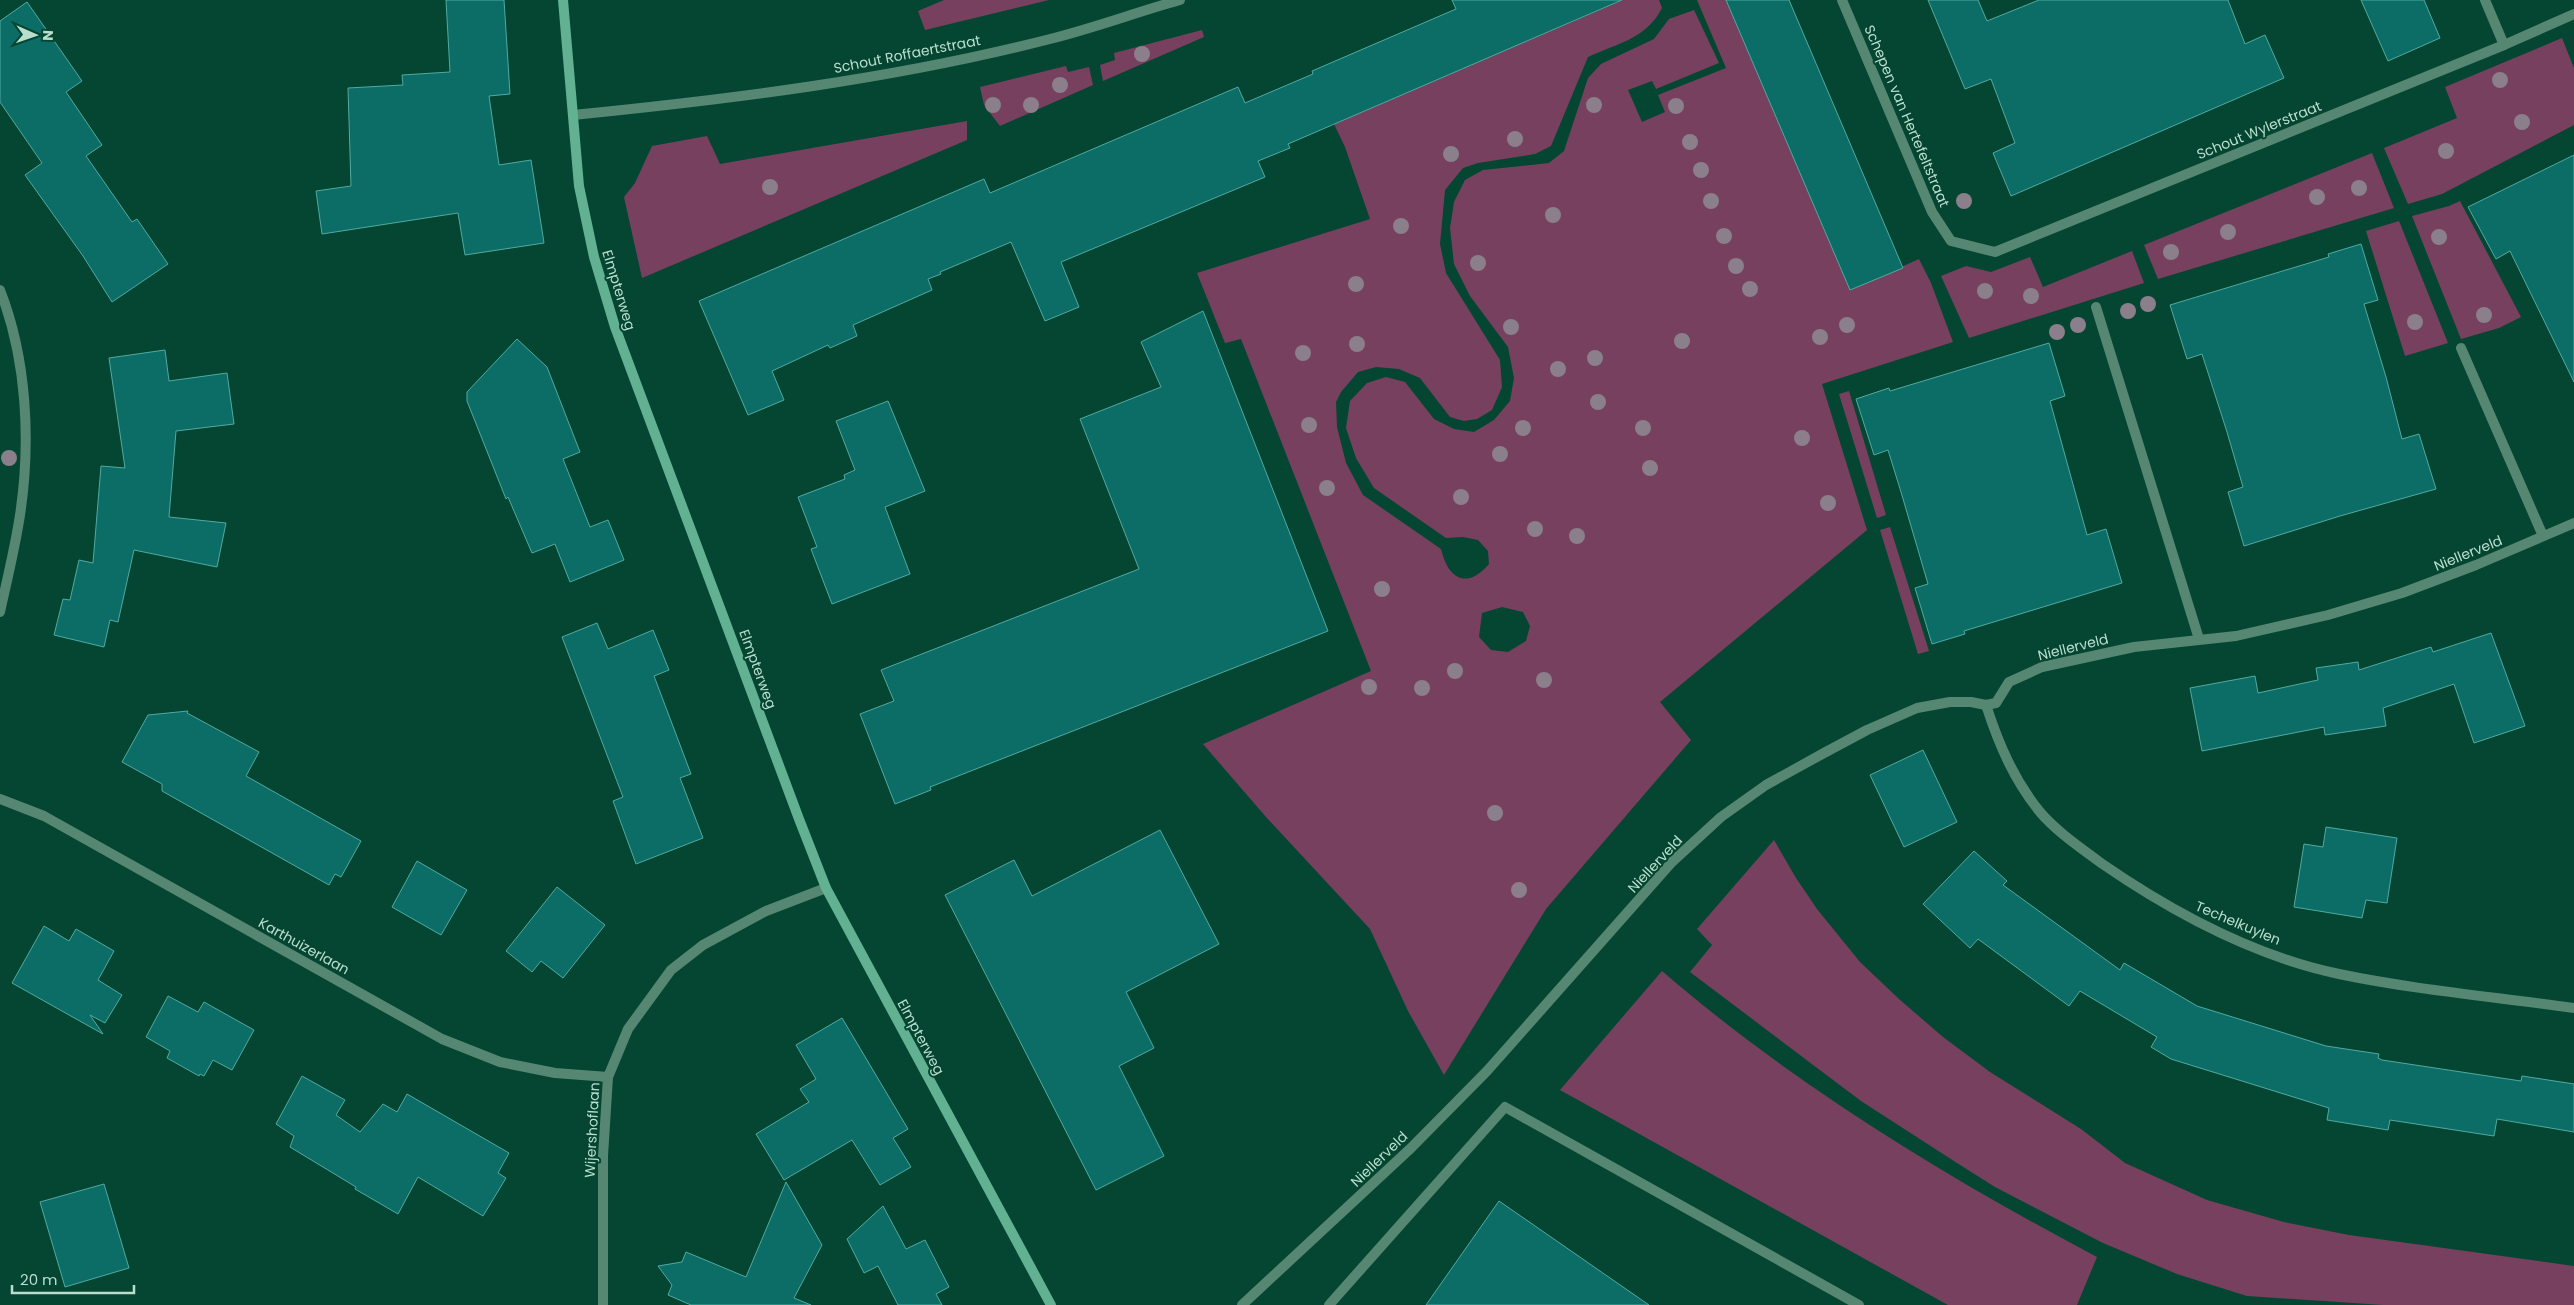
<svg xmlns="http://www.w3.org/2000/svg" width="2574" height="1305" viewBox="0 0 2574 1305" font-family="Poppins,sans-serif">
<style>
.green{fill:#78405f;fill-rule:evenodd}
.building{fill:#0c6d66;stroke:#51aaa1}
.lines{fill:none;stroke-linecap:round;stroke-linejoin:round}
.lane{stroke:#568773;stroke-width:10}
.street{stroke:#568773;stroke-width:10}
.secondary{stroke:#61b192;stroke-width:10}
.tree{fill:#8a7f8b}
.labels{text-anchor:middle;stroke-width:4;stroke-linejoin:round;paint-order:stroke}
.street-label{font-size:14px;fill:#badece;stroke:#054632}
</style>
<rect width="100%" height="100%" fill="#054632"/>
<g class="green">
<path d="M944,0H1049L925,30L918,11Z"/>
<path d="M1623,0H1659L1662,8C1646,39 1618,43 1588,57L1551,146L1535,154L1478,163L1463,168L1445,190L1440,244L1446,273L1500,360L1502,387L1492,410L1477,419L1464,421L1450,417L1420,378L1399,369L1376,367L1358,372L1341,392L1336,402L1337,427L1346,463L1363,495L1441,549C1448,579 1467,590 1489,564L1488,551L1478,540L1463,537L1446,538L1374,488L1356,458L1346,428L1350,401L1367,383L1386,377L1405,382L1434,419L1454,429L1474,432L1494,420L1510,401L1514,378L1508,347L1470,296L1454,264L1450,228L1454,202L1465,180L1483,170L1549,163L1564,151L1588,78L1601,64L1654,39L1669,19L1694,10L1719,63L1656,89L1652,81L1628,90L1642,122L1665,112L1658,95L1726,68L1697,0H1726L1850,290L1919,259L1931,283L1953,342L1822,384L1867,530L1660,702L1691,740L1546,909L1444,1075L1408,1011L1370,929L1266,817L1203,744L1371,671L1241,339L1225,343L1197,273L1370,219L1345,147L1334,124ZM1502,607L1523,612L1530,626L1526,641L1508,652L1491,650L1479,637L1482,613Z"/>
<path d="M1202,30L1204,37L1103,81L1100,65L1115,60L1114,53Z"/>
<path d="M2562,38L2574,68V125L2442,194L2408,204L2384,148L2457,118L2445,87Z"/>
<path d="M1066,66L1068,72L1089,67L1093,85L1000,126L984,105L980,87Z"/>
<path d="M967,121V140L642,278L624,197L635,183L652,146L707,136L720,164Z"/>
<path d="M2372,153L2394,208L2158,279L2144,245Z"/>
<path d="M2460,201L2521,317L2499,328L2461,339L2412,216L2449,206Z"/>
<path d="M2399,221L2448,343L2405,356L2366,231Z"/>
<path d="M2132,251L2144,283L1969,338L1941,276L1966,266L1991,272L2030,257L2043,287Z"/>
<path d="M1849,391L1886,515L1877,518L1839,394Z"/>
<path d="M1890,527L1929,651L1918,654L1880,530Z"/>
<path d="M1774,840L1796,878L1817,909L1860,962L1899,999L1943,1037L1990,1072L2081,1129L2125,1163L2207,1200L2284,1222L2349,1235L2574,1266V1305H2383L2247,1296L2177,1274L2103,1243L1995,1187L1957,1163L1861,1101L1690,972L1712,945L1697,929Z"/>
<path d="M1662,971C1793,1084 1944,1176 2097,1257L2077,1305H1948L1560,1090Z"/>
</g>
<g class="building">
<path d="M446,0H504L510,94L489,96L499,165L531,160L544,243L465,255L458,213L322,234L316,191L351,186L348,88L403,85L402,75L450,72Z"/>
<path d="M1452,0H1622L1288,144L1290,148L1258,161L1265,177L1061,262L1079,307L1045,321L1011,242L940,272L941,274L928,279L932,290L853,325L857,336L830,348L828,345L772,371L784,400L748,415L699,301L984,179L990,193L1238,87L1245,103L1313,74L1312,71L1456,9Z"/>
<path d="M1726,0H1789L1903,268L1850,290Z"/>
<path d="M1928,0H1978L1987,21L2039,0H2228L2245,44L2265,35L2284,78L2011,196L1993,153L2015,143L1991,79L1965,89Z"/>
<path d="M2361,0H2424L2440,38L2388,61Z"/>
<path d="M27,2L82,81L66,92L102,145L86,156L132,222L137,219L168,264L112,302L83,256L25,175L42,163L0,102V21Z"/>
<path d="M2574,155V382L2510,251L2496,259L2468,207Z"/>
<path d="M2361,244L2378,300L2364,304L2386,377L2402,439L2419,434L2436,489L2340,516L2244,546L2228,492L2243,487L2227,432L2202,354L2187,359L2170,305L2329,257L2328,254Z"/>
<path d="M1203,311L1328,631L930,787L931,790L895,804L860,714L894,701L881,670L1139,569L1080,419L1161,387L1141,342Z"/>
<path d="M517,339L547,367L580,452L563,459L590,527L608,520L624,560L570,582L555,544L532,553L508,497L506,499L467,401V392Z"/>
<path d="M2049,343L2065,396L2050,401L2087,535L2106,529L2122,583L1964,631L1965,634L1932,644L1915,588L1928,584L1901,492L1888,450L1874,455L1856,399L1889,388L1890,391Z"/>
<path d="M165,350L169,381L227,373L234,424L176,431L169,517L226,523L217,567L134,550L118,622L110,620L104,647L54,635L63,599L70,600L79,560L93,563L101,466L125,468L109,358Z"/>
<path d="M888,401L925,491L885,507L910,574L832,604L811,549L817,547L798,497L845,479L844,475L855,470L836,421Z"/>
<path d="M597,623L608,649L653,630L669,670L654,676L691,774L680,778L703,838L636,864L613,801L623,797L562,637Z"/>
<path d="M2491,633L2525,726L2474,743L2454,684L2383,708L2386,726L2325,735L2324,727L2202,751L2190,688L2255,676L2258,693L2318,680L2316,668L2358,662L2359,670L2431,647L2433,652Z"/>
<path d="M188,711L187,713L259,752L246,776L361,841L341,877L335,874L329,885L162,791V784L122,762L148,715Z"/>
<path d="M1923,750L1957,822L1904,847L1870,775Z"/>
<path d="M2326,827L2397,838L2387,903L2366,900L2362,918L2294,907L2304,844L2323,847Z"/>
<path d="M1160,830L1219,944L1126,992L1154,1048L1119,1066L1164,1156L1096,1190L945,895L1014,860L1032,896Z"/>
<path d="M1974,851L2007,881L2003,885L2120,970L2124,963L2197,1006L2326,1046L2379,1054L2378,1058L2382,1060L2521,1081L2522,1076L2574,1084V1132L2497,1119L2494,1136L2390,1120L2388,1130L2327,1120L2329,1108L2171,1059L2151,1047L2157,1037L2080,991L2069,1006L1978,939L1970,948L1923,904Z"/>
<path d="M417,861L467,890L441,935L392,907Z"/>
<path d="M557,887L605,925L563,978L541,961L532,972L506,951Z"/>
<path d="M44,926L69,941L76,929L114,951L98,980L122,995L105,1023L90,1015L103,1034L12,983Z"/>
<path d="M168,996L198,1012L204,1002L254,1030L232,1070L213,1060L204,1076L200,1074L199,1076L167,1058L170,1051L146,1037Z"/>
<path d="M842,1018L908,1129L893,1138L911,1167L880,1185L852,1140L784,1180L756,1134L809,1102L800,1089L816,1079L796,1045Z"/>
<path d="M302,1076L345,1100L336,1115L360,1132L383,1104L397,1112L407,1094L509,1153L498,1173L506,1178L483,1216L418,1177L398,1214L355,1189L356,1187L290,1147L294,1136L276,1124Z"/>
<path d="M786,1182L822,1245L794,1298L811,1305H691L668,1295L672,1285L658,1266L682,1262L686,1252L746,1277Z"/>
<path d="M104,1184L129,1268L65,1287L40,1202Z"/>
<path d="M1499,1201L1649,1305H1426Z"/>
<path d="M883,1206L906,1249L925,1240L949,1287L936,1294L942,1305H898L878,1266L864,1273L847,1239Z"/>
</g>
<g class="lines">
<g class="lane">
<path d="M2096,307L2199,639"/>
<path d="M2461,348L2543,536"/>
<path d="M1329,1305L1505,1107L1859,1305"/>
</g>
<g class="street">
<path d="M1842,0L1932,212L1951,241L1995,252L2504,45L2574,14"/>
<path d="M2485,0L2504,45"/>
<path d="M573,115C733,99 894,79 1050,39C1094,28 1137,12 1180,0"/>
<path d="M0,290C27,359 31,442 20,515C15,548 7,580 0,612"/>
<path d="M1986,705C1999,745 2014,780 2040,812C2056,831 2081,848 2101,863C2172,912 2253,956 2339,974C2416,990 2496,997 2574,1008"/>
<path d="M0,799L44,816L442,1039L500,1062L555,1073L608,1077"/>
<path d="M603,1305V1156L608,1077L628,1029L671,970L703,945L766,911L826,888"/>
<path d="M1242,1305L1411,1148L1487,1071L1672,862L1721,817L1766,785L1824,753L1867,730L1917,708L1950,702H1971L1986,705L1996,703L2009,682L2042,667L2134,647L2236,636L2328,615L2402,593L2476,565L2574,523"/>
</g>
<path class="secondary" d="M563,0L579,186L594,257L615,327L799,819L826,888L1051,1305"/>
</g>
<g class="tree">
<circle cx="1142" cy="54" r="8"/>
<circle cx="2500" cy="80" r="8"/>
<circle cx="1060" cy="85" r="8"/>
<circle cx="993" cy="105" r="8"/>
<circle cx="1031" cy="105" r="8"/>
<circle cx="1594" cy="105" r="8"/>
<circle cx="1676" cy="106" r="8"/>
<circle cx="2522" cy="122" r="8"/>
<circle cx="1515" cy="139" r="8"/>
<circle cx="1690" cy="142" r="8"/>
<circle cx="2446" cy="151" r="8"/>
<circle cx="1451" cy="154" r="8"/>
<circle cx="1701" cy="170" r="8"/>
<circle cx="770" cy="187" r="8"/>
<circle cx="2359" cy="188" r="8"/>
<circle cx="2317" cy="197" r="8"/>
<circle cx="1711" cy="201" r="8"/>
<circle cx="1964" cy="201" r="8"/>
<circle cx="1553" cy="215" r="8"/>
<circle cx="1401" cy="226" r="8"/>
<circle cx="2228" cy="232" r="8"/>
<circle cx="1724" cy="236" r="8"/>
<circle cx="2439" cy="237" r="8"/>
<circle cx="2171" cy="252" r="8"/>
<circle cx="1478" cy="263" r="8"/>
<circle cx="1736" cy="266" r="8"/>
<circle cx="1356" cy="284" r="8"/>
<circle cx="1750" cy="289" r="8"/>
<circle cx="1985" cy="291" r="8"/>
<circle cx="2031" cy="296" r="8"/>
<circle cx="2148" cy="304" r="8"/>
<circle cx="2128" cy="311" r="8"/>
<circle cx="2484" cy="315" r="8"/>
<circle cx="2415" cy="322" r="8"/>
<circle cx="1847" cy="325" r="8"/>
<circle cx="2078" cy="325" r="8"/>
<circle cx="1511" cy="327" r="8"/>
<circle cx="2057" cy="332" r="8"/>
<circle cx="1820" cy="337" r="8"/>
<circle cx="1682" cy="341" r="8"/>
<circle cx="1357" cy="344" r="8"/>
<circle cx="1303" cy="353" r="8"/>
<circle cx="1595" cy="358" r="8"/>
<circle cx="1558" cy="369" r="8"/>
<circle cx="1598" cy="402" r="8"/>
<circle cx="1309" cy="425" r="8"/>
<circle cx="1523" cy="428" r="8"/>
<circle cx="1643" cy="428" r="8"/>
<circle cx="1802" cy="438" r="8"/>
<circle cx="1500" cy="454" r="8"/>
<circle cx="9" cy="458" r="8"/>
<circle cx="1650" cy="468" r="8"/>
<circle cx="1327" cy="488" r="8"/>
<circle cx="1461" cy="497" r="8"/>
<circle cx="1828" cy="503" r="8"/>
<circle cx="1535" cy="529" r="8"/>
<circle cx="1577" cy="536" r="8"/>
<circle cx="1382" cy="589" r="8"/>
<circle cx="1455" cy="671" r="8"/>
<circle cx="1544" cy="680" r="8"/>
<circle cx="1369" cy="687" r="8"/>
<circle cx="1422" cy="688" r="8"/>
<circle cx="1495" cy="813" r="8"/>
<circle cx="1519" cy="890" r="8"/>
</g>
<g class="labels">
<g class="street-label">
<text transform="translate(907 54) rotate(-11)" y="5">Schout Roffaertstraat</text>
<text transform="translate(1907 116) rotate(67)" y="5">Schepen van Hertefeltstraat</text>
<text transform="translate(2259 130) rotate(-22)" y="5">Schout Wylerstraat</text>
<text transform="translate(619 290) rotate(73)" y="5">Elmpterweg</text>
<text transform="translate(2468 553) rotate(-22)" y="5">Niellerveld</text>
<text transform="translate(2073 647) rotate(-14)" y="5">Niellerveld</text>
<text transform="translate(758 669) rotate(70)" y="5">Elmpterweg</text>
<text transform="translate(1655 864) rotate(-47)" y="5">Niellerveld</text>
<text transform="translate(2238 923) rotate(23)" y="5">Techelkuylen</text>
<text transform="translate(304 946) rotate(29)" y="5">Karthuizerlaan</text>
<text transform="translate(921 1037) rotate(62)" y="5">Elmpterweg</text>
<text transform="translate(592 1130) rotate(-87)" y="5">Wijershoflaan</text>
<text transform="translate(1379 1159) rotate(-44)" y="5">Niellerveld</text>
</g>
</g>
<g transform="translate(35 35) rotate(92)" stroke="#054632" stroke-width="4" paint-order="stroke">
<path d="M0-4L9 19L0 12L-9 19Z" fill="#badece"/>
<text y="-8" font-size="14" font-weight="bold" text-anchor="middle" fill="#badece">N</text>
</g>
<path d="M12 1285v8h122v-8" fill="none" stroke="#badece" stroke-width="2.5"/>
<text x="20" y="1285" font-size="15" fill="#badece" stroke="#054632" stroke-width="4" paint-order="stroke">20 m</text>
</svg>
